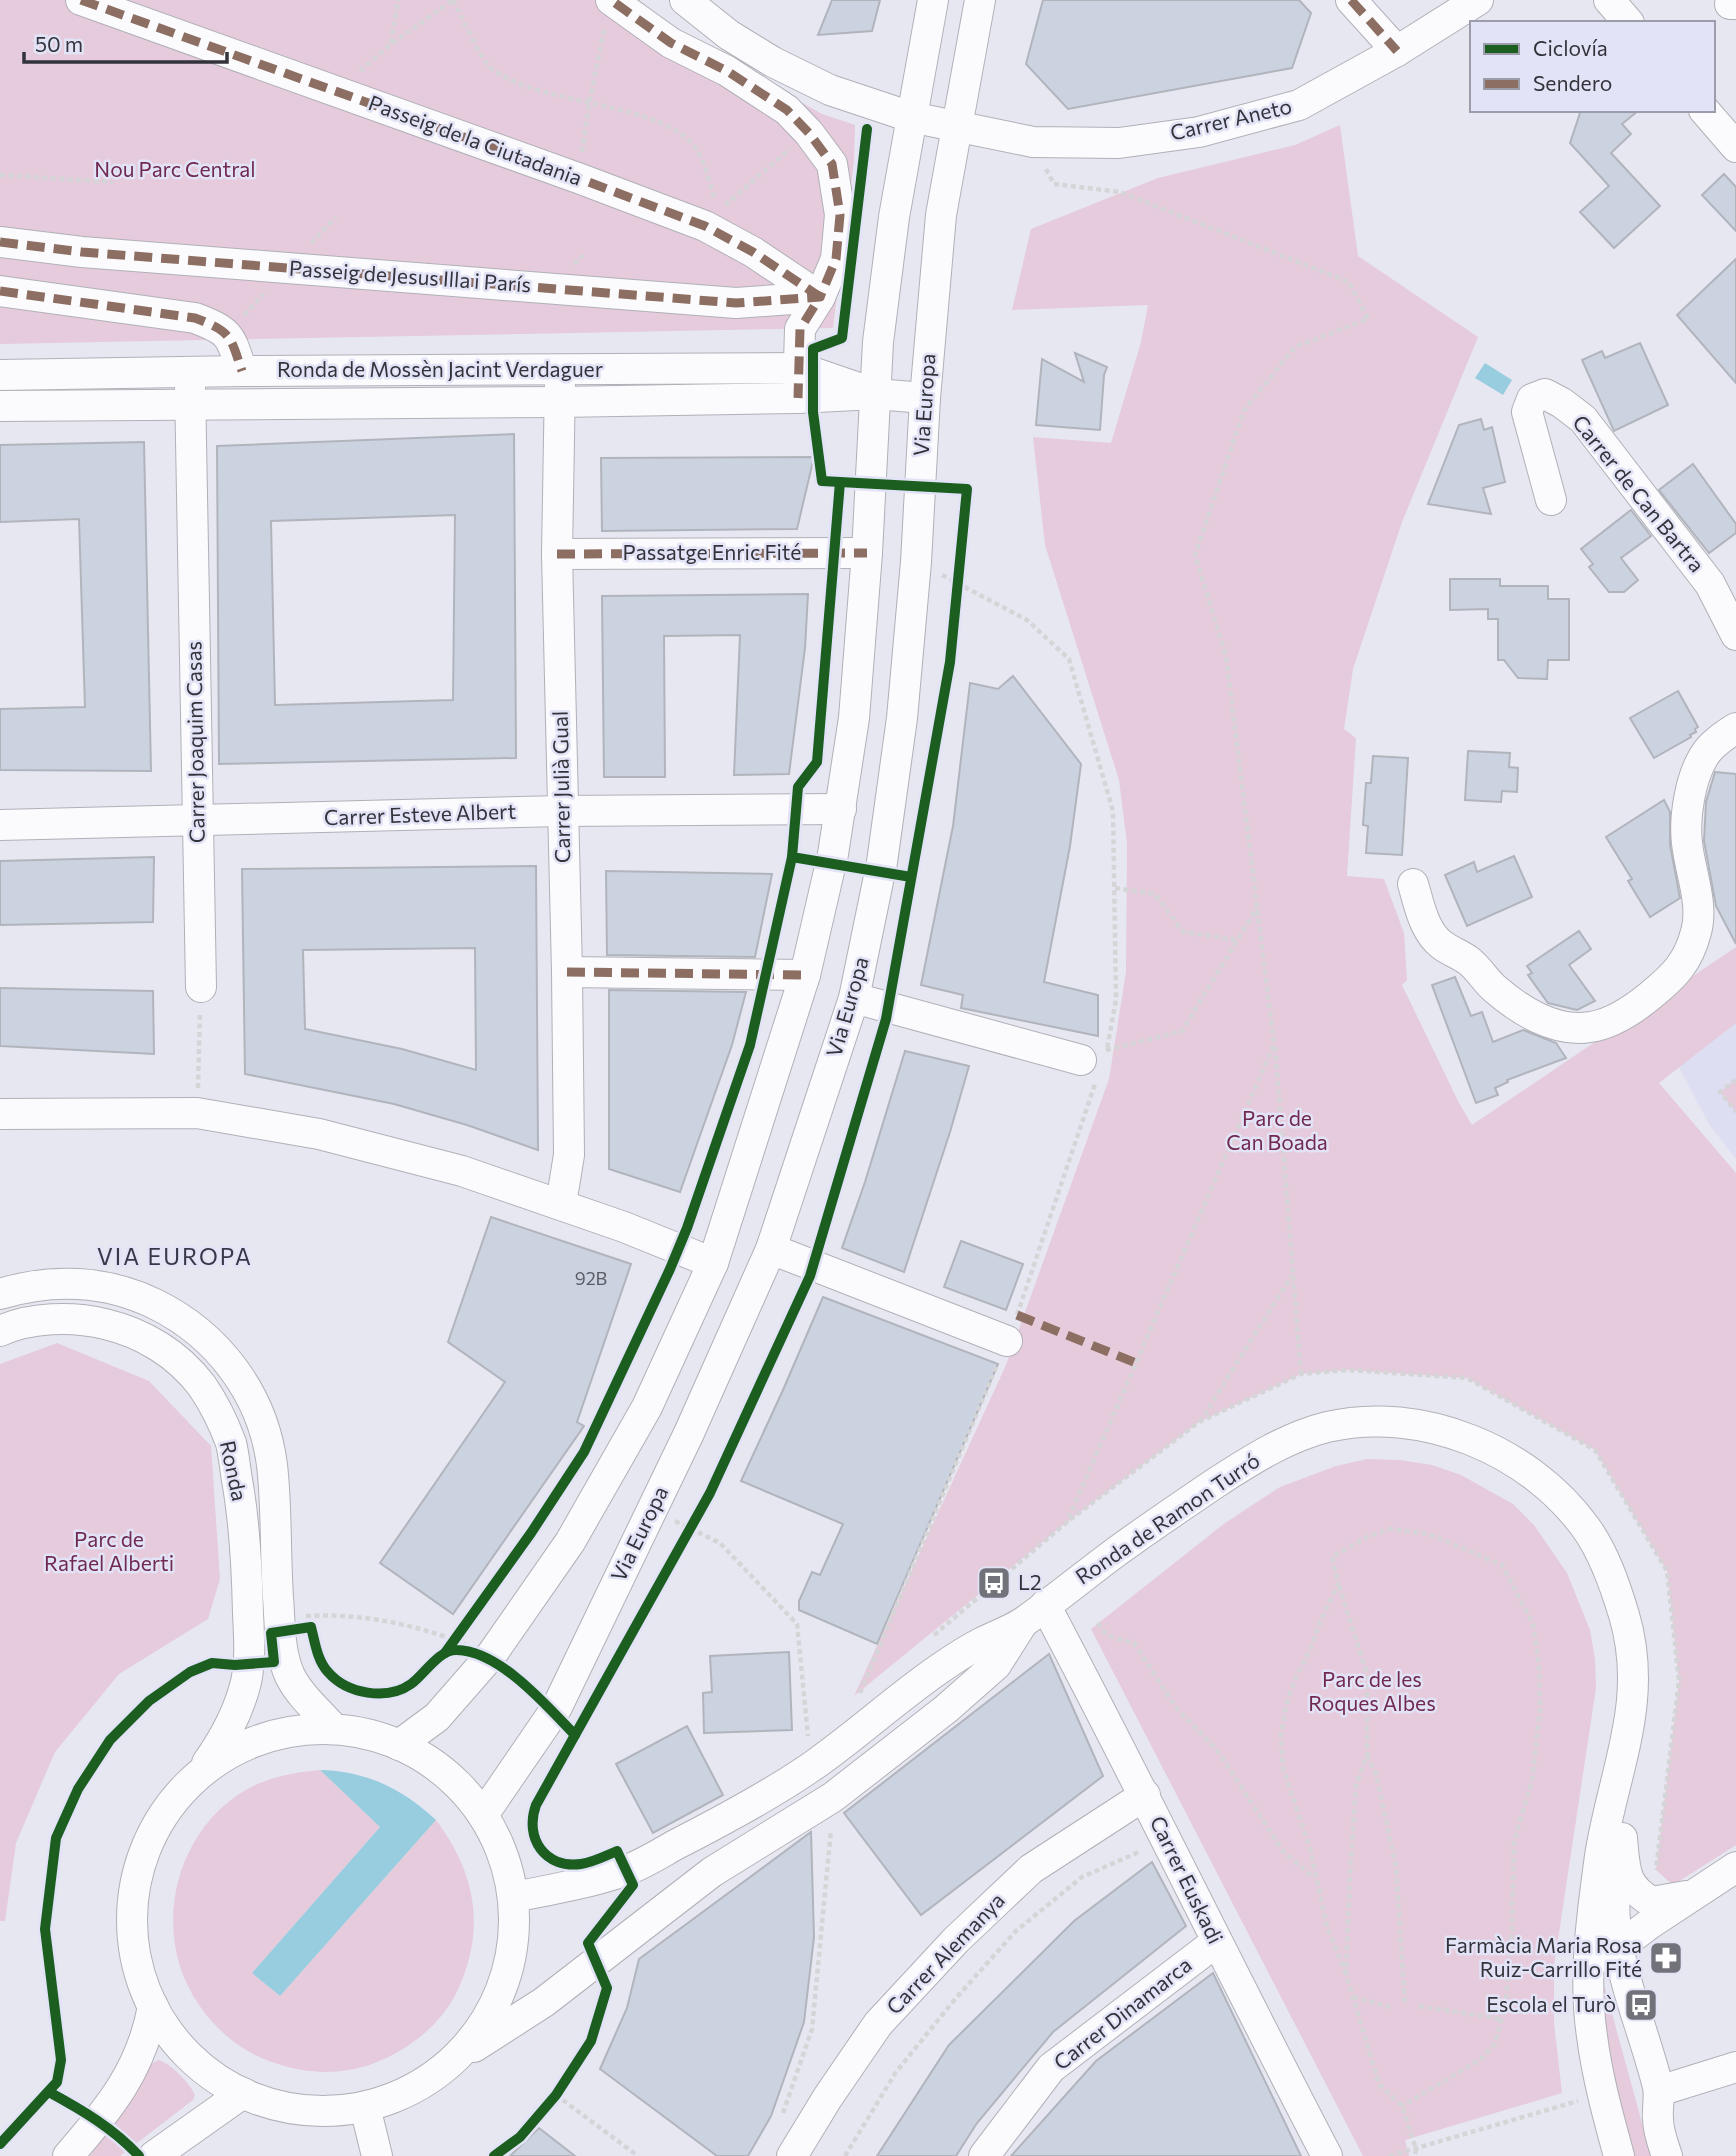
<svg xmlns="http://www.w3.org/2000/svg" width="1736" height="2156" viewBox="0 0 1736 2156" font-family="Commissioner,sans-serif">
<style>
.built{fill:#dddef1}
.green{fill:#e5cbdb}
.water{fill:#98ccdf}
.building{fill:#cbd3e1;stroke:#b2b4bc;stroke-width:2;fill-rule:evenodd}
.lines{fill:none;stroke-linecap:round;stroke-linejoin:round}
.minor-casing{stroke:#b0b0b8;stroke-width:32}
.path{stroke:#d5d5d8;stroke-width:4.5;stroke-dasharray:5 3.5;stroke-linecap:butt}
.minor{stroke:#fbfbfd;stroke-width:30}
.quiet{stroke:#8d6e63;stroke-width:9;stroke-dasharray:18 9;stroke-linecap:butt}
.cycleway-casing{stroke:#e2e3f6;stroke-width:15}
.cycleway{stroke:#1b5e20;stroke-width:10}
.labels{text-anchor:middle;stroke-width:5;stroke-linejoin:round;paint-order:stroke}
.number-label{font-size:18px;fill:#5a5c65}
.street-label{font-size:21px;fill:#33333b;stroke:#e2e3f6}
.park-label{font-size:21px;fill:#70294f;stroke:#e2e3f6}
.poi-label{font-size:21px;fill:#33333b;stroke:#e2e3f6;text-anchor:end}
.neighbourhood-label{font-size:23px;letter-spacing:2px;fill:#373747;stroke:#e2e3f6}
</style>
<rect width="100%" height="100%" fill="#e7e7f2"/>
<path class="built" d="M1736,1015V1159L1709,1124L1675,1060Z"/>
<g class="green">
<path d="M0,0H639L685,37L822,114L855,125L854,161L833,328L0,344Z"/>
<path d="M1340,125L1358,256L1478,337L1402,522L1353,669L1344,729L1356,738L1347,876L1384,879L1404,933L1407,980L1402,985L1459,1103L1472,1125L1736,947V1023L1659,1083L1736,1173V1845L1673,1885L1656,1870L1679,1681L1667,1571L1595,1450L1467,1378L1348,1370L1301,1374L1199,1422L1067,1522L854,1696L1006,1365L1109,1079L1126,972L1127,843L1119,780L1045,545L1033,437L1111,443L1141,342L1148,305L1012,310L1031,229L1158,178L1295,145Z"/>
<path d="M1736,1080V1112L1720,1092Z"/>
<path d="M57,1343L149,1381L211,1446L220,1579L208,1619L119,1674L55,1752L16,1843L5,1921H0V1364Z"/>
<path d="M1367,1459L1400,1460L1432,1465L1461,1475L1513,1504L1534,1525L1567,1573L1590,1630L1595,1659L1596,1688L1554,1966V2023L1562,2093L1405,2140L1409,2156H1363L1091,1629L1225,1523L1280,1487L1336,1466Z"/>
<path d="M320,1770L380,1827L252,1973L280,1996L436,1820C474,1871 486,1924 460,1985C444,2023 410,2050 372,2064C341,2075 308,2074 278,2064C246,2055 218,2033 199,2005C149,1933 174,1826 253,1786C275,1776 297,1772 320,1770Z"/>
<path d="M1593,1986L1605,1988L1651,2156H1624Z"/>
<path d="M158,2060C170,2063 190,2083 195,2095L193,2100L120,2156H90L124,2108L150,2065Z"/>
</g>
<g class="water">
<path d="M1485,363L1512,380L1503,395L1475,378Z"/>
<path d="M320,1770C366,1771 403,1789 436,1820L280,1996L252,1973L380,1827Z"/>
</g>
<g class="building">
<path d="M832,0H880L872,31L818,35Z"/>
<path d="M1043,0H1299L1311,13L1292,68L1068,109L1026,64Z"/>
<path d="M1581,110H1639L1622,124L1631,134L1611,153L1660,206L1614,248L1580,212L1609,186L1570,143Z"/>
<path d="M1724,174L1736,187V231L1702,195Z"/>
<path d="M1736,259V383L1677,315Z"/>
<path d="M1640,343L1668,405L1614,431L1582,360L1602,351L1605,358Z"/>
<path d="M1075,353L1107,367L1104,375L1100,430L1036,425L1042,359L1084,382Z"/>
<path d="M1481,419L1484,430L1492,427L1505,482L1483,488L1491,514L1428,504L1459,425Z"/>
<path d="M514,434L516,758L219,764L217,446ZM455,515L453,700L275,705L271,521Z"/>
<path d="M144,442L151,771L0,770V709L85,707L79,519L0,522V445Z"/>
<path d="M814,457L797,529L602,531L601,458Z"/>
<path d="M1693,464L1736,524V533L1709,553L1659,490Z"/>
<path d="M1631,510L1651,536L1621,558L1638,580L1624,592H1609L1589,567L1593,564L1581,549Z"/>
<path d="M1450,579H1500V586H1548V599H1569V660H1548L1547,679L1518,678L1504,660H1498V619H1488V609L1450,610Z"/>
<path d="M808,594L805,648L789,774L734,775L740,635L664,636L665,777H604L602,596Z"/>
<path d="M1013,676L1081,764L1070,846L1044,982L1098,995V1036L961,1008L963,995L921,985L953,826L970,683L998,689Z"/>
<path d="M1678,691L1698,727L1695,729L1696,732L1690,735L1691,737L1654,758L1630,718Z"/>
<path d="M1468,751L1510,753L1509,767L1518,768L1517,792L1502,791L1501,802L1465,800Z"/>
<path d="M1373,756L1408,758L1402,855L1366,853L1368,826L1363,825L1366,783H1371Z"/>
<path d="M1715,772L1736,774V944L1716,906L1704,841L1706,802Z"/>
<path d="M1664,800L1670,812V845L1680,898L1650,917L1628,881L1632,879L1606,837Z"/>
<path d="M1514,856L1532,897L1467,926L1445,875L1474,862L1477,872Z"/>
<path d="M154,857L153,922L0,925V861Z"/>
<path d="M536,866L538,1150L467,1125L394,1104L245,1074L242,869ZM475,948L476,1070L402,1049L305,1029L303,950Z"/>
<path d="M606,871L772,874L755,957L607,955Z"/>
<path d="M1579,931L1591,949L1569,965L1595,1001L1577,1010L1548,1003L1528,975L1532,973L1527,966Z"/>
<path d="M1455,977L1471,1016L1482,1012L1493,1042L1523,1030L1556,1043L1566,1058L1507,1080L1508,1082L1495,1088L1498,1095L1476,1103L1432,985Z"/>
<path d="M0,988L153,991L154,1054L0,1046Z"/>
<path d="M609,990L746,992L732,1045L680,1192L609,1169Z"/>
<path d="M905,1051L969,1066L950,1132L904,1272L842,1248L865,1182Z"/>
<path d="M491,1217L631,1264L577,1422L584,1426L453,1614L380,1563L505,1382L448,1342Z"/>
<path d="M961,1241L1023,1264L1006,1310L944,1287Z"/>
<path d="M823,1297L998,1364L877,1644L799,1610V1601L812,1572L820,1575L843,1524L741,1481L783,1390Z"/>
<path d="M789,1652L792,1730L704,1733L703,1693L712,1692L710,1656Z"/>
<path d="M1049,1654L1103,1776L921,1915L844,1813Z"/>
<path d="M687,1726L723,1795L653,1833L616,1764Z"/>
<path d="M811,1832L814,1937L804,2022L771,2116L748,2156H717L600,2069L627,2008L639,1959Z"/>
<path d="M1152,1862L1186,1926L1053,2032L977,2123L956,2156H877L949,2045L1074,1921Z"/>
<path d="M1213,1973L1301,2156H1011L1096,2061Z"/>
<path d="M539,2128L575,2156H510Z"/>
</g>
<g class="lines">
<defs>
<g id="minor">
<path d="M81,0L578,178L705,226L753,252L820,297L800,329L798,398"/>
<path d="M685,0L729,35L773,62L830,90L911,117L1033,142L1119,143L1199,132L1299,105L1397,51L1478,0"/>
<path d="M1351,0L1397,51"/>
<path d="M1609,0L1629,23"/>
<path d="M1730,4H1736"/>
<path d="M1704,110L1736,147"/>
<path d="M0,242L82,252L736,303L820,297L836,259L840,215L832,164L809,133L787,110L727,71L671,43L611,0"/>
<path d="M0,291L195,318C232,332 230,336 242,371"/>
<path d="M0,375L242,371L800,368L861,389"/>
<path d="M560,381L557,554L567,972L569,1155L561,1204"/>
<path d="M190,385L201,987"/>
<path d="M0,406L559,402L798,398L875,394L925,398"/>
<path d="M1551,500L1527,412L1532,399L1545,394L1562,403L1583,419L1710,584L1736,635"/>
<path d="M557,554L867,553"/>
<path d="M0,825L562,811L841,809"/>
<path d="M1413,884C1419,904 1424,932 1442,945C1450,951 1461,955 1469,961C1479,969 1485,980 1494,988C1519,1010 1555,1033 1590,1027C1612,1024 1634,1009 1651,995C1674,976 1688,963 1696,932C1704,904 1690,872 1687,843C1684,817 1690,779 1704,756C1711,744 1725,735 1736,728"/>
<path d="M567,972L805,975"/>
<path d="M854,998L1081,1060"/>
<path d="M0,1114L197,1113L319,1134L462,1171L624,1227L713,1263"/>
<path d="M771,1249L1007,1341"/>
<path d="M0,1294C52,1278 106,1280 155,1304C218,1335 263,1394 272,1465C277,1508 275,1553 278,1597C280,1623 279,1652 290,1676C300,1696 319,1712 334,1729"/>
<path d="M0,1331C31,1317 72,1316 105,1324C143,1333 178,1354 202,1386C213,1402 224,1424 231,1443C234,1455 235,1468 237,1480C245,1524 247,1568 248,1613C249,1636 251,1659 246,1682C239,1711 224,1739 207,1763"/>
<path d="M1045,1605C1142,1787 1231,1973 1327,2156"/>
<circle cx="323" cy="1920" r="191"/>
<path d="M399,1745L437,1717L492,1654L570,1542L647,1407L713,1263L805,975L833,854L854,718L867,553L878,342L894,217L933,0"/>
<path d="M483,1815L557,1707L689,1433L771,1249L854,998L882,862L902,718L916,562L925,398L941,215L980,0"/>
<path d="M1622,1838C1625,1868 1623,1886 1652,1902L1686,1896"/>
<path d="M1616,1877C1606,1950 1641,2018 1658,2087C1660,2097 1657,2109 1658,2119C1658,2131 1663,2144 1667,2156"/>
<path d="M514,1897C550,1890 589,1883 624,1871C642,1865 659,1854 675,1845C722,1821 771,1795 814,1765C858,1734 898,1697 942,1667C955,1658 969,1649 983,1642C997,1635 1012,1630 1025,1621C1056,1599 1085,1575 1116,1552C1149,1528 1183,1505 1217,1482C1251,1460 1287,1437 1327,1427C1421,1405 1530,1450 1586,1528C1604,1553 1615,1585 1624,1615C1650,1702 1613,1772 1600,1856C1592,1915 1583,1977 1592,2036C1597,2076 1608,2116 1619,2156"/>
<path d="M1606,1957L1648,1925L1736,1867"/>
<path d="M474,2047L544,2002L712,1872L833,1797L946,1709L996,1665L1022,1624"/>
<path d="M1659,2091L1736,2067"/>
<path d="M365,2107L377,2156"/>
<path d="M68,2156C109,2109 142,2069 153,2006"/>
<path d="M154,2156L243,2093"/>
<path d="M792,2156L828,2097L878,2024L956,1940L1031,1869L1145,1795"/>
<path d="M984,2156L1051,2068L1216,1942"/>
</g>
</defs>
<use href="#minor" class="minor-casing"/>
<g class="path">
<path d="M453,0C461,15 481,61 492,69C542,107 665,101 697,150C706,165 710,184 715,200"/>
<path d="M391,43L398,0"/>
<path d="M360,71L391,44L453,0"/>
<path d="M582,152L589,104L604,30"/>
<path d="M1046,169L1054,184L1120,192L1349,282L1368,319L1295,347L1244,410L1195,555L1226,656L1274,1044L1067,1522"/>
<path d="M0,175L113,182"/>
<path d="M725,205L790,149"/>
<path d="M311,243L336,217"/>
<path d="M574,264L583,255"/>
<path d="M244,315L264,294"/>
<path d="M942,575L1027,620L1069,659L1113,811L1116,1000L1107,1049"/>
<path d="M1115,888L1155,894L1183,932L1238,940"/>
<path d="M1275,1047L1301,1374"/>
<path d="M1106,1050L1182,1031L1257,908"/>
<path d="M1736,1080L1720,1092L1736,1112"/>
<path d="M198,1088L200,1012"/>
<path d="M1017,1315L1095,1084"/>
<path d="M1200,1422L1292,1275"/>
<path d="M675,1521L720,1543L797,1624L808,1736"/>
<path d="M1339,1586L1367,1674V1755L1356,1785L1350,1873L1346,1974L1379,2084L1402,2106L1416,2149L1415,2156"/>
<path d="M306,1616C361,1613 414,1624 465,1644"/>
<path d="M1098,1623C1105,1638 1119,1639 1134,1643L1177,1709L1217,1750L1283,1851L1314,1878"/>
<path d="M934,1635L1067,1522L1199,1422L1301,1374L1348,1370L1467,1378L1595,1450L1667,1571L1679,1681L1656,1870"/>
<path d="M513,1669L536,1688"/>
<path d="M860,1693L997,1365"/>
<path d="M1367,1755L1376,1774L1396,1867L1405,2006"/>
<path d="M1346,1974L1327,1927L1310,1848L1283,1768L1281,1736L1286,1705L1296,1677L1310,1650L1320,1622L1338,1584L1332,1557L1365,1538L1389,1529L1429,1534L1502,1565L1533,1624L1539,1665L1540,1709L1532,1781L1514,1841L1512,1926L1506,2002L1495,2044L1481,2059L1402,2106"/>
<path d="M1353,1997L1390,2007"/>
<path d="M1419,2006L1501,2019"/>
<path d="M556,2095L638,2156"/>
<path d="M783,2113L812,2029L831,1830"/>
<path d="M845,2156L896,2072L956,1998L1016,1931L1082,1877L1141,1851"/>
<path d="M1389,2156L1578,2101"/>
</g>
<use href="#minor" class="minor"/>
<g class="quiet">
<path d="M81,0L578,178L705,226L753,252L820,297L800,329L798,398"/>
<path d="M1351,0L1397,51"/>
<path d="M0,242L82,252L736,303L820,297L836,259L840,215L832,164L809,133L787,110L727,71L671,43L611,0"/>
<path d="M0,291L195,318C232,332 230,336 242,371"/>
<path d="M557,554L867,553"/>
<path d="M567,972L805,975"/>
<path d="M1017,1315L1136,1363"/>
</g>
<defs>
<g id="cycleway">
<path d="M840,482L817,762L798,787L792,857L911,877"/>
<path d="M445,1653L531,1533L584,1452L670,1269L687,1228L750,1045L792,857"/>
<path d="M49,2092C82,2110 113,2128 139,2156"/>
<path d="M0,2144L57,2082L61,2060L45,1929L56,1838L78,1789L110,1740L149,1701L190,1672L212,1663L235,1665L274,1662L271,1633L311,1627C315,1642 317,1660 328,1672C347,1694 387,1701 411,1684C424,1675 439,1649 457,1650C500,1651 547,1706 575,1735"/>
<path d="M494,2156L520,2137L556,2095L591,2041L607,1988L588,1943L633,1885L617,1851C605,1856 594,1862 581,1864C545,1869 524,1838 536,1805L710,1493L810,1276L886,1019L950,662L967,489L822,481L813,412V349L842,338L867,129"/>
</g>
</defs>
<use href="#cycleway" class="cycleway-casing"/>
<use href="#cycleway" class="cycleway"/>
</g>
<defs>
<symbol id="bus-square" viewBox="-11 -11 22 22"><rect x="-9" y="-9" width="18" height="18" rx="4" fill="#72727b" stroke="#e2e3f6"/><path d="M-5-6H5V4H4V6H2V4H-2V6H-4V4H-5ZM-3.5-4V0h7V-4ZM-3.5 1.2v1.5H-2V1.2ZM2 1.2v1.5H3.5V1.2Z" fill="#fff"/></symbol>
<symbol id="pharmacy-square" viewBox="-11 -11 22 22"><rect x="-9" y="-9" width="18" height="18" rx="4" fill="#72727b" stroke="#e2e3f6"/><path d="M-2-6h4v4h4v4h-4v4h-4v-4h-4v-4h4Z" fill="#fff"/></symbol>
</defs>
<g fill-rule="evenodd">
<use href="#bus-square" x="975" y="1564" width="38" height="38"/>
<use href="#pharmacy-square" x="1647" y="1939" width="38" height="38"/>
<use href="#bus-square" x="1622" y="1986" width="38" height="38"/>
</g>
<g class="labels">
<g class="number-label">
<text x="591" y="1285">92B</text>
</g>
<g class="street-label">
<text transform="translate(1231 120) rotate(-13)" y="7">Carrer Aneto</text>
<text transform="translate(475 141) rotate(20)" y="7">Passeig de la Ciutadania</text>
<text transform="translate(410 277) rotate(4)" y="7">Passeig de Jesus Illa i París</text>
<text x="440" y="377">Ronda de Mossèn Jacint Verdaguer</text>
<text transform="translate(925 405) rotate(-86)" y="7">Via Europa</text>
<text transform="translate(1638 494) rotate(51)" y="7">Carrer de Can Bartra</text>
<text x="712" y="560">Passatge Enric Fité</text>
<text transform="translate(196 742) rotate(-91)" y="7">Carrer Joaquim Casas</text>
<text transform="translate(562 787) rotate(-91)" y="7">Carrer Julià Gual</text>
<text transform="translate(420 815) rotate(-2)" y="7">Carrer Esteve Albert</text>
<text transform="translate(848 1007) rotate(-74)" y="7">Via Europa</text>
<text transform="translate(233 1471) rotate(78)" y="7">Ronda</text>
<text transform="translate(1168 1519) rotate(-34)" y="7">Ronda de Ramon Turró</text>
<text transform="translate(640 1534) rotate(-64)" y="7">Via Europa</text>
<text transform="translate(1186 1880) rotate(64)" y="7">Carrer Euskadi</text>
<text transform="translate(946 1954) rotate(-46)" y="7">Carrer Alemanya</text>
<text transform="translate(1123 2014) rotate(-38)" y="7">Carrer Dinamarca</text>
</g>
<g class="park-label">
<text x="175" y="177">Nou Parc Central</text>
<text x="1277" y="1126">Parc de<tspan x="1277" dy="24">Can Boada</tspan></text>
<text x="109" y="1547">Parc de<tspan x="109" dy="24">Rafael Alberti</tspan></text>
<text x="1372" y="1687">Parc de les<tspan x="1372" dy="24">Roques Albes</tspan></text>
</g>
<g class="poi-label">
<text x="1018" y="1590" text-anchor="start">L2</text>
<text x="1642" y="1953">Farmàcia Maria Rosa<tspan x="1642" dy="24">Ruiz-Carrillo Fité</tspan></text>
<text x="1616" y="2012">Escola el Turò</text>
</g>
<g class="neighbourhood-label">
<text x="175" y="1265">VIA EUROPA</text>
</g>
</g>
<rect x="1470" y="21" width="245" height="91" fill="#e2e3f6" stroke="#9c9dab" stroke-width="2"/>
<rect x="1484" y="44" width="35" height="10" fill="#1b5e20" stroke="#9c9dab" stroke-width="2"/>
<text x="1533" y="56" font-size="21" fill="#33333b">Ciclovía</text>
<rect x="1484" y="79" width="35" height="10" fill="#8d6e63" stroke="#9c9dab" stroke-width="2"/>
<text x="1533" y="91" font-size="21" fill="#33333b">Sendero</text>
<path d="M24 52v10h203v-10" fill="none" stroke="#33333b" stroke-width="3.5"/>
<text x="35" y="52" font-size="21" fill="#33333b" stroke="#e2e3f6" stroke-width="5" paint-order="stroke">50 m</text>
</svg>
